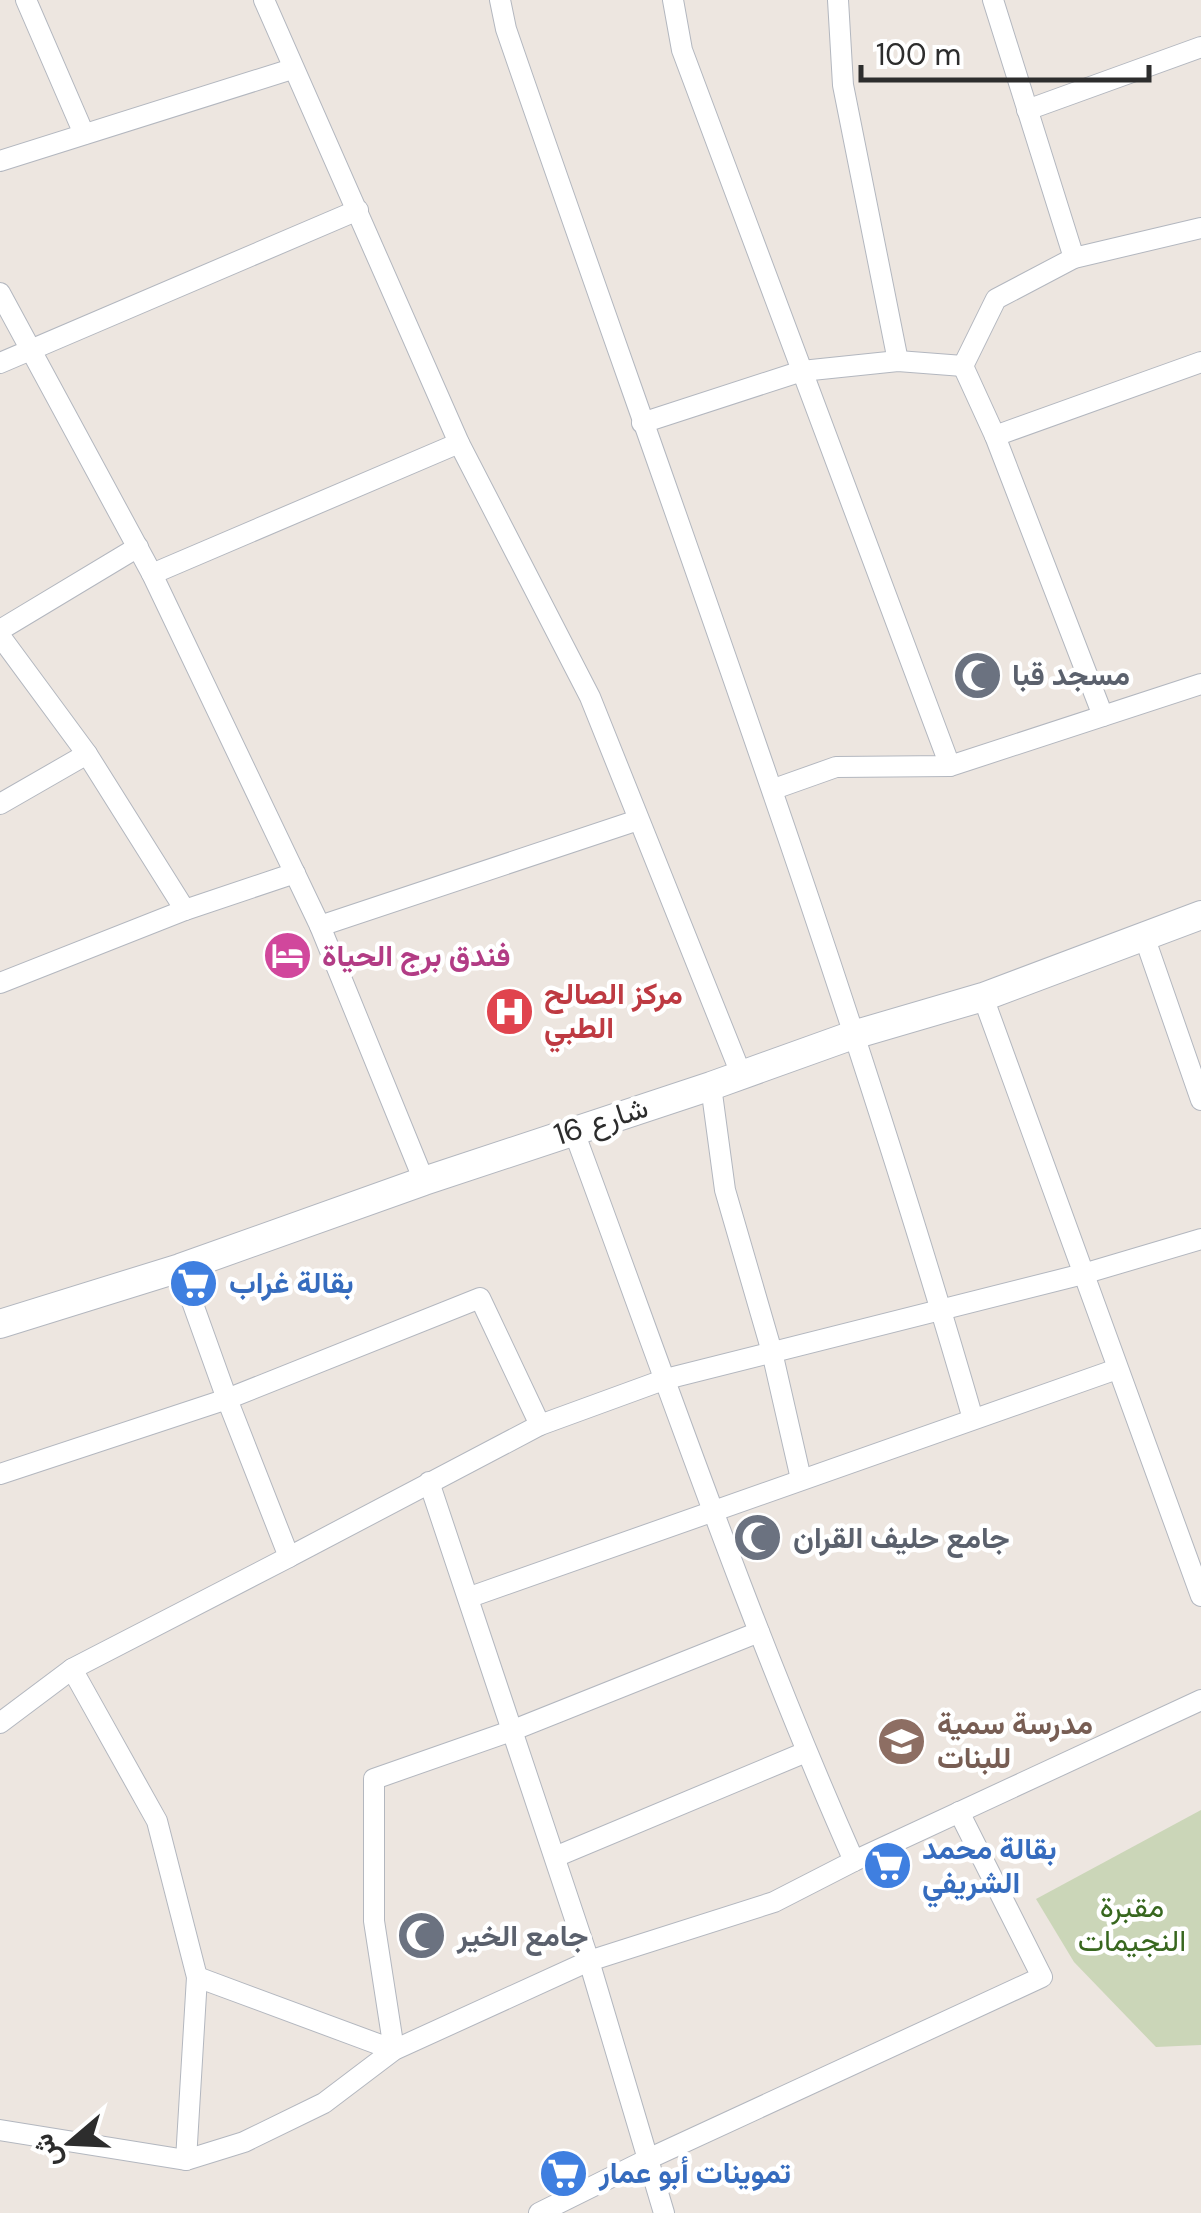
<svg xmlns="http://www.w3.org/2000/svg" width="1201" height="2213" viewBox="0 0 1201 2213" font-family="'DM Sans',Vazirmatn,sans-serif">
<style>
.cemetery{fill:#cbd6b8}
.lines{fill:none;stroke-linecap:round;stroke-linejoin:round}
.street-casing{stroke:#b3b7bf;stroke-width:22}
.secondary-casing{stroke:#b3b7bf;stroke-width:30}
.street{stroke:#fff;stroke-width:20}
.secondary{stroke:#fff;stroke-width:28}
.labels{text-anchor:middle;stroke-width:9;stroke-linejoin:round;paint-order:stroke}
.worship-label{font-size:30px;font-weight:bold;fill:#5b616d;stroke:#fff;text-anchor:start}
.hotel-label{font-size:30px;font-weight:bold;fill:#b23c85;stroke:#fff;text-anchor:start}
.health-label{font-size:30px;font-weight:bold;fill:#be3a42;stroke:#fff;text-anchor:start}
.street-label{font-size:30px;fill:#2d2d2d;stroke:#fff}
.shop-label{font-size:30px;font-weight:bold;fill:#366cbe;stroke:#fff;text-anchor:start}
.education-label{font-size:30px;font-weight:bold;fill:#785e54;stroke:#fff;text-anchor:start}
.park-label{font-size:30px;fill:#38671f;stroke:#fff}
</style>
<rect width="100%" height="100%" fill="#ede6e0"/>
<path class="cemetery" d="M1201,1810V2045L1156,2047L1074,1962L1036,1899Z"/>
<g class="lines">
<defs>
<g id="street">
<path d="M26,0L84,134"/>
<path d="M264,0L459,443L590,697L741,1074"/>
<path d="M500,0L506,29C665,491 837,949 973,1419"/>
<path d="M673,0L682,50L950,766"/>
<path d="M838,0L843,85L898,361"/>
<path d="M993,0L1074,258"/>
<path d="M1027,110L1201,47"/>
<path d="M0,161L292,69"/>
<path d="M0,293L152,574L320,926L424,1181"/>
<path d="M0,363L358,210"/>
<path d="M963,366L995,436L1103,716"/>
<path d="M963,366L996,299L1074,258L1201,228"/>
<path d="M642,423L802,371L898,361L963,366"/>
<path d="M995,436L1201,362"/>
<path d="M152,574L459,443"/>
<path d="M0,630L138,547"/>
<path d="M0,636L87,754L185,910"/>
<path d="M774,789L836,767L950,766L1201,684"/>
<path d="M0,804L87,754"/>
<path d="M320,926L638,820"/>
<path d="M1144,936L1201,1100"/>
<path d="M0,983L185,910L295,873"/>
<path d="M983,997L1201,1596"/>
<path d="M711,1086L725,1190L772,1352L801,1479"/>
<path d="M573,1129C664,1374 748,1622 854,1861"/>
<path d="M0,1474L227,1399L180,1268"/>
<path d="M429,1482L589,1961L664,2213"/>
<path d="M289,1557L540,1425L666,1379L1083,1274L1201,1239"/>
<path d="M470,1597L1117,1369"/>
<path d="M72,1669L157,1821L197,1977L186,2160"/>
<path d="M0,1723L72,1669L289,1557L227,1399L480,1298L540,1425"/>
<path d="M555,1857L806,1752"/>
<path d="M197,1977L394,2050L374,1921V1779L511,1731L759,1632"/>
<path d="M0,2130L186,2160L244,2142L324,2103L394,2050L589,1961L774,1902L854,1861L1201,1700"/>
<path d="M539,2213L648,2159L1042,1977L959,1812"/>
</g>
<path id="secondary" d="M0,1324L180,1268L424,1181L711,1086L853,1035L983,997L1201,915"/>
</defs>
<use href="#street" class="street-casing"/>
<use href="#secondary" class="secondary-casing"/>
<use href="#street" class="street"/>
<use href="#secondary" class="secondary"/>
</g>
<defs>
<symbol id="mosque-disc" viewBox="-11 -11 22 22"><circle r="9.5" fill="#6b7280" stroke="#fff"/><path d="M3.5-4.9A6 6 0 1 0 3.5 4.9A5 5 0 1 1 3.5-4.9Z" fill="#fff"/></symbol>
<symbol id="hotel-disc" viewBox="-11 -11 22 22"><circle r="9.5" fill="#d1479c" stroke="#fff"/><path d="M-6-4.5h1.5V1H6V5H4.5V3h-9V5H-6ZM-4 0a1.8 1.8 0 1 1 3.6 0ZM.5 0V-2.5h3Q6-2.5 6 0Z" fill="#fff"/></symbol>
<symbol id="hospital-disc" viewBox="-11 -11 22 22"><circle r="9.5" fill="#e0444e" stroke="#fff"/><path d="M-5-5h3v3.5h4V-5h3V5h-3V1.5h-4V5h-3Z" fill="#fff"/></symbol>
<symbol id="supermarket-disc" viewBox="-11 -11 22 22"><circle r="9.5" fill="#3f7fe0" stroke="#fff"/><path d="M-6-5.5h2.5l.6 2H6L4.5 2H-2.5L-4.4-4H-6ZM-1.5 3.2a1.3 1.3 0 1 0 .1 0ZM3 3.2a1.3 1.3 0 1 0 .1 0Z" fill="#fff"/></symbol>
<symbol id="school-disc" viewBox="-11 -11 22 22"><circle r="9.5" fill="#8d6e63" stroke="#fff"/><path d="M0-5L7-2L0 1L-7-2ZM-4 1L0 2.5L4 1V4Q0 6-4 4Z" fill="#fff"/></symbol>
</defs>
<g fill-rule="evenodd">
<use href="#mosque-disc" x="950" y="648" width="55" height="55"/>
<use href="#hotel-disc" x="260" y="928" width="55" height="55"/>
<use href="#hospital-disc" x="482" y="984" width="55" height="55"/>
<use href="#supermarket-disc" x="166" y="1256" width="55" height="55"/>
<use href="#mosque-disc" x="730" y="1510" width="55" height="55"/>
<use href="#school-disc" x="874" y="1714" width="55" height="55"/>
<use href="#supermarket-disc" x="860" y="1838" width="55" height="55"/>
<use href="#mosque-disc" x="394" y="1908" width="55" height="55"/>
<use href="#supermarket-disc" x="536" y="2146" width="55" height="55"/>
</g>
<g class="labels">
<g class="worship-label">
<text x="1012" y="685">مسجد قبا</text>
<text x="793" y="1548">جامع حليف القران</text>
<text x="457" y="1946">جامع الخير</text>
</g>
<g class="hotel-label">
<text x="322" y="966">فندق برج الحياة</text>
</g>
<g class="health-label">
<text x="544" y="1004">مركز الصالح<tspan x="544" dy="34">الطبي</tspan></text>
</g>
<g class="street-label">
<text transform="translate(601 1121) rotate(-18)" y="10">شارع 16</text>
</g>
<g class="shop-label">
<text x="229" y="1293">بقالة غراب</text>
<text x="922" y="1859">بقالة محمد<tspan x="922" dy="34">الشريفي</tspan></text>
<text x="599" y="2183">تموينات أبو عمار</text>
</g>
<g class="education-label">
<text x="937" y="1734">مدرسة سمية<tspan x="937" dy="34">للبنات</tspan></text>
</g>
<g class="park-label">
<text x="1132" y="1917">مقبرة<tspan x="1132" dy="34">النجيمات</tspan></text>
</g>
</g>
<g transform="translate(70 2143) rotate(251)" stroke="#ffffff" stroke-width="8" paint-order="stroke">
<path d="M0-8L18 38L0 25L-18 38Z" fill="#2d2d2d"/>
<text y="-15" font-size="28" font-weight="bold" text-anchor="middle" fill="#2d2d2d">ش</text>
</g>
<path d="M861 65v15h288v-15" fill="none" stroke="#2d2d2d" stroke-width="5"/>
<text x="876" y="65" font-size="30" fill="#2d2d2d" stroke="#ffffff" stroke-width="8" paint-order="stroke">100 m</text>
</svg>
